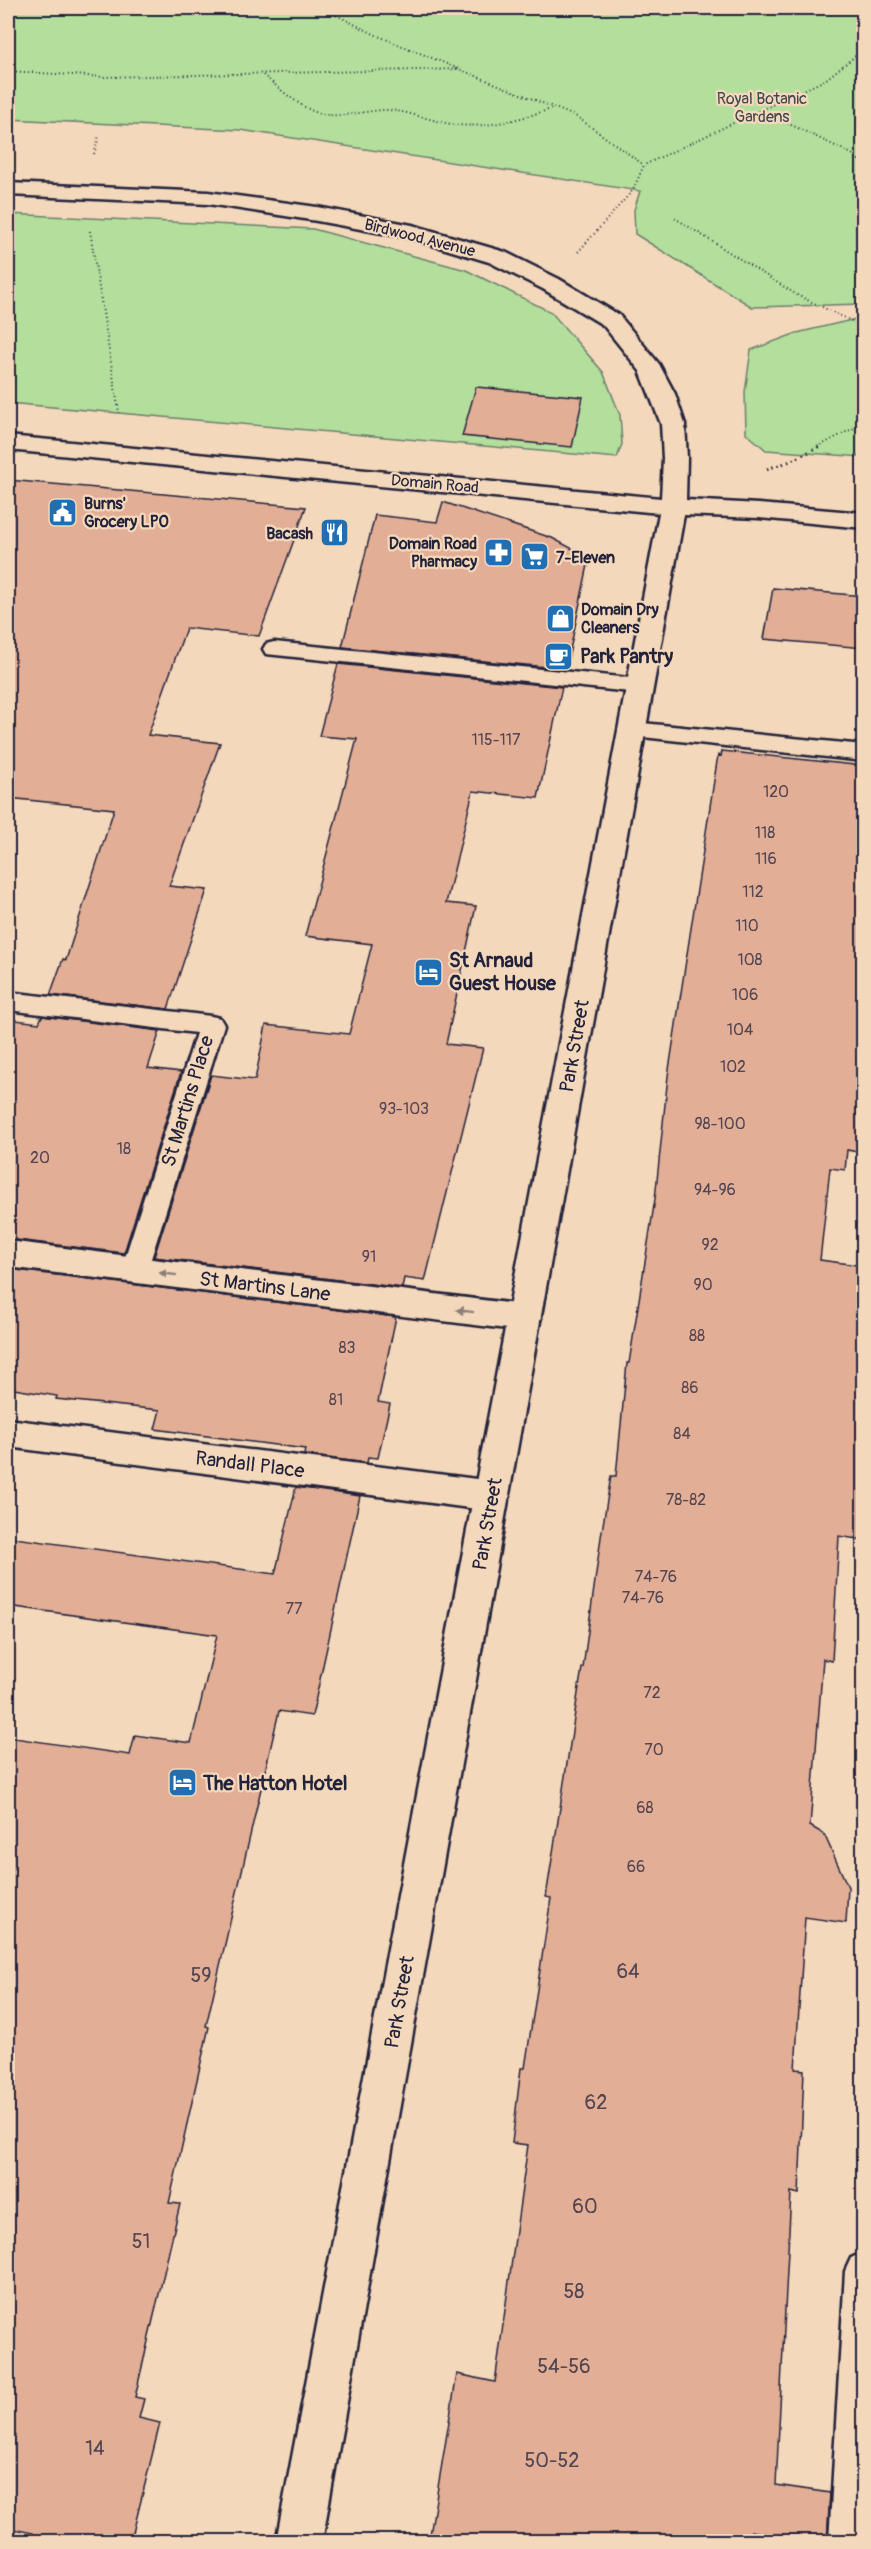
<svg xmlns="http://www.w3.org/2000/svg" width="871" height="2549" viewBox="0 0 871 2549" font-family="Pangolin,sans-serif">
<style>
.green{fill:#b3de9c;stroke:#6a806c;stroke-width:1.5}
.building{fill:#e3ae96;stroke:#22223b;stroke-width:1.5}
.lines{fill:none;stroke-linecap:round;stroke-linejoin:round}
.service-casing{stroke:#22223b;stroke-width:5}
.minor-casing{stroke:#22223b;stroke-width:5}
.tertiary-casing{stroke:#22223b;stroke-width:5}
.path-far1{stroke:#22223b;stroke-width:2;stroke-dasharray:1 3;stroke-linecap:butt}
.path{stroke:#22223b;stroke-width:3;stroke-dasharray:1.5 4;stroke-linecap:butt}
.service{fill:#f4d8bb;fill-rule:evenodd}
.minor{fill:#f4d8bb;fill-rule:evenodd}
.tertiary{fill:#f4d8bb;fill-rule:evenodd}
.oneway{fill:#8b7d7b}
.labels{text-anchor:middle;stroke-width:4.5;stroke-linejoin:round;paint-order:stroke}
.far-park-label{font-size:16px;fill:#3f484e;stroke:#f4d8bb}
.far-street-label{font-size:16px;fill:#22223b;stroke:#f4d8bb}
.far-poi-label{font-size:16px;font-weight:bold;fill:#22223b;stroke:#f4d8bb;text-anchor:start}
.number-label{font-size:16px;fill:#524552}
.poi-label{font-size:20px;font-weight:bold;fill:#22223b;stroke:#f4d8bb;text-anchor:start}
.street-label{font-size:20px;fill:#22223b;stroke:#f4d8bb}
.near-number-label{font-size:20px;fill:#524552}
</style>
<rect width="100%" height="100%" fill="#f4d8bb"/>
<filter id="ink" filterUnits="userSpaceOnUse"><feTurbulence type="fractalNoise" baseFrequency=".0167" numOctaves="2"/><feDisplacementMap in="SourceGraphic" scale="12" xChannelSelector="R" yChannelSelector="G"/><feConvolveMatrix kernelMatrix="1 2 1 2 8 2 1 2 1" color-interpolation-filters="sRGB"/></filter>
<g filter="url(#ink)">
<g class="green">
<path d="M8,8H863V304L752,307L635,234L634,210L640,191L240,130L8,119Z"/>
<path d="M8,214L313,229L466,270L551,312L603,372L620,415L622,444L617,458L8,403Z"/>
<path d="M860,318L864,319L863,457L766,450L746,433L745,392L751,350L797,333Z"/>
</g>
<g class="building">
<path d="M476,387L583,397L572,447L462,436Z"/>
<path d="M8,480L306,507L259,636L186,628L148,735L220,743L169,886L207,890L168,1009L50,995L63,959L66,960L114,809L8,798Z"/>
<path d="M443,502L552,538L573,549L588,565L566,669L342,647L375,515L437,522Z"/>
<path d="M773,588L864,596V648L764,639Z"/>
<path d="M338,664L562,687L538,798L473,791L446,903L476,906L446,1044L483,1048L425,1281L404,1278L402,1288L154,1257L211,1075L255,1080L266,1025L349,1034L372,944L305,936L357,739L319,736Z"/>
<path d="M722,751L864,766V1094L858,1152L847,1150L845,1170L830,1168L820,1260L864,1266V1540L839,1536L832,1661L823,1659L810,1826L824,1834L848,1887L846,1923L805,1917L795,2069L804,2070L799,2194L791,2192L776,2485L830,2493L827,2541H810L751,2531L750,2541H429L457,2374L495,2382L528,2145L512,2143L521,2068H525L551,1898L546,1897L582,1668H583L601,1537L611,1476H616L627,1363H629L655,1199L668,1076L718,755L721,756Z"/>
<path d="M42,1016L160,1031L148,1068L181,1072L124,1253L8,1239V1019L39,1023Z"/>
<path d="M8,1269L396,1317L378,1402L390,1404L378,1458L368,1457L367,1463L304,1455L305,1449L155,1429L160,1410L56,1399L57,1396L8,1388Z"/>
<path d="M296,1487L360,1496L312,1716L279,1711L206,2026L209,2027L169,2203L180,2204L135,2397L144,2399L139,2418L160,2423L131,2541H30L33,2533L8,2528V1737L130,1755L135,1735L191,1743L217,1635L8,1606V1537L275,1574Z"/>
</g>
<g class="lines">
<defs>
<g id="service">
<path d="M274,642L640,679L648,681L652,686L648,691L640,693L266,654L263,649L266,644Z"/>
<path d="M632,722L864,745V761L624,735L620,730L624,725Z"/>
<path d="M8,992L211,1016L220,1018L224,1025L145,1278L135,1281L125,1278L121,1270L196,1033L8,1010Z"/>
<path d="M864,2252V2542H829L845,2271L851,2258Z"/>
</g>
<g id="minor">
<path d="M8,1241L524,1305L536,1309L541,1318L536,1327L524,1331L8,1267Z"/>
<path d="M8,1419L492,1481L504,1486L510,1496L504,1506L492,1511L8,1447Z"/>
</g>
<path id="tertiary" d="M8,183L208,192L317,207L412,225L505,252L559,279L619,315L659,364L675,394L685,424L687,458L686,500L759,504L864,513V528L759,518L684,515L322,2542H276L659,513L8,450V436L661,498L663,458L661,424L640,371L603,325L543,289L489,262L409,238L317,221L208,204L8,195Z"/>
</defs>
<use href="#service" class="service-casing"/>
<use href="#minor" class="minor-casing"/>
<use href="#tertiary" class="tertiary-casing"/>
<g class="path-far1">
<path d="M322,8L378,36L577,117L644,165"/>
<path d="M8,71L103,77L460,69"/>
<path d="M263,75C279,88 296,104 315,112C338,120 361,111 384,110C405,110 425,119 446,123C483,131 519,119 554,108"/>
<path d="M762,111L852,154L864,165"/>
<path d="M94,154L99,136"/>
<path d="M675,218L797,295L864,327"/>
<path d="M90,231L119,413"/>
<path d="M578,252L633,190L644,165L825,80L864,49"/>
<path d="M817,447L864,423"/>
</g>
<path class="path" d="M767,469L788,462L820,446"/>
<use href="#service" class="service"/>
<use href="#minor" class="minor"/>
<use href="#tertiary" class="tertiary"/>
</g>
<defs><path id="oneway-solid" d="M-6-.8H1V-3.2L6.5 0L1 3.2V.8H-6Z" transform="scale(1.5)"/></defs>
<g class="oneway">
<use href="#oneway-solid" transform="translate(168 1274) rotate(-173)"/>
<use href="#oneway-solid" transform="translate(465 1311) rotate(-173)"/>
</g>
</g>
<defs>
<symbol id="civic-square" viewBox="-11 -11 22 22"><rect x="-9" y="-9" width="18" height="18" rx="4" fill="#1f6fb2" stroke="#f4d8bb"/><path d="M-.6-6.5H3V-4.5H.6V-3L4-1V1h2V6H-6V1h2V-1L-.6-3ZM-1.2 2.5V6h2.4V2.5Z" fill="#fff"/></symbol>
<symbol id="restaurant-square" viewBox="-11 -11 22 22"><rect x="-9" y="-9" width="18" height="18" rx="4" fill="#1f6fb2" stroke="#f4d8bb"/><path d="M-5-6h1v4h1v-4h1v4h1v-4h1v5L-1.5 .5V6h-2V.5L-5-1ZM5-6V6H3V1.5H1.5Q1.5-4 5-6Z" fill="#fff"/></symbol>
<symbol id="pharmacy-square" viewBox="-11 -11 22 22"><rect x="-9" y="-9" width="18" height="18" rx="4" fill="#1f6fb2" stroke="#f4d8bb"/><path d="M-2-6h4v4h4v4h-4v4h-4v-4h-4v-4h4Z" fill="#fff"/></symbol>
<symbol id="supermarket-square" viewBox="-11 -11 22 22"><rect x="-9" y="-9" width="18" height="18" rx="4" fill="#1f6fb2" stroke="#f4d8bb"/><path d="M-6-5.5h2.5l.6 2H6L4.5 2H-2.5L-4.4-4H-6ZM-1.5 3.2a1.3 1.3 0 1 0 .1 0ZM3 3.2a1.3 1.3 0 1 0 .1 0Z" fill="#fff"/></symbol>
<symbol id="shop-square" viewBox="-11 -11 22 22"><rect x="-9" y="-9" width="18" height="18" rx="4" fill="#1f6fb2" stroke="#f4d8bb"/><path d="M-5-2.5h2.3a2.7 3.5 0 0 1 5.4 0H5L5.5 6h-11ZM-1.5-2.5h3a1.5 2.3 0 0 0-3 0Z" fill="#fff"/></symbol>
<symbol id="cafe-square" viewBox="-11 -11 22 22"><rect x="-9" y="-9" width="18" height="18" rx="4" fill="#1f6fb2" stroke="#f4d8bb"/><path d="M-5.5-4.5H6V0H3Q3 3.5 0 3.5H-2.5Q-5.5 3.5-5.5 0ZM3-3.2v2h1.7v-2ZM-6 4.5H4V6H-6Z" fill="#fff"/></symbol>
<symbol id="hotel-square" viewBox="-11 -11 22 22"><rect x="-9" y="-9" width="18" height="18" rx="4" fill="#1f6fb2" stroke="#f4d8bb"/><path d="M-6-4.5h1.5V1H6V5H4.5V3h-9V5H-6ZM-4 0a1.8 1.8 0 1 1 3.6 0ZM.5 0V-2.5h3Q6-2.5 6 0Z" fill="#fff"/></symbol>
</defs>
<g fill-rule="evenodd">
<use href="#civic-square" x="46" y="496" width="33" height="33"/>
<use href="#restaurant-square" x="318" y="516" width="33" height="33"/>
<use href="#pharmacy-square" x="482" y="536" width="33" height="33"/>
<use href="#supermarket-square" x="518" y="540" width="33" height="33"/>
<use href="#shop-square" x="544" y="602" width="33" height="33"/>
<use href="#cafe-square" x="542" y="640" width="33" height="33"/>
<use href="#hotel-square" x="412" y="956" width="33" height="33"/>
<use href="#hotel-square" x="166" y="1766" width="33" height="33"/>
</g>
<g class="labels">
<g class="far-park-label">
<text x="762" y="104">Royal Botanic<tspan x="762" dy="18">Gardens</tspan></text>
</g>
<g class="far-street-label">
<text transform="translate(420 237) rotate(14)" y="6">Birdwood Avenue</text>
<text transform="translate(435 483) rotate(5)" y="6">Domain Road</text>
</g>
<g class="far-poi-label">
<text x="84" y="509">Burns'<tspan x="84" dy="18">Grocery LPO</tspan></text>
<text x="313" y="539" text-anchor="end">Bacash</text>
<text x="477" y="549" text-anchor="end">Domain Road<tspan x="477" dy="18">Pharmacy</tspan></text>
<text x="556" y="563">7-Eleven</text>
<text x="581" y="615">Domain Dry<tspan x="581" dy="18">Cleaners</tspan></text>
</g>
<g class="number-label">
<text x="496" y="745">115-117</text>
<text x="776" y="797">120</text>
<text x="765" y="838">118</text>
<text x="766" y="864">116</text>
<text x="753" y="897">112</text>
<text x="747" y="931">110</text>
<text x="750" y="965">108</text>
<text x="745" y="1000">106</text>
<text x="740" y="1035">104</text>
<text x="733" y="1072">102</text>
<text x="404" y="1114">93-103</text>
<text x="720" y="1129">98-100</text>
<text x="124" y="1154">18</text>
<text x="40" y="1163">20</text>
<text x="715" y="1195">94-96</text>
<text x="710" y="1250">92</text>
<text x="369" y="1262">91</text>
<text x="703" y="1290">90</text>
<text x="697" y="1341">88</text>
<text x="347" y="1353">83</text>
<text x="690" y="1393">86</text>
<text x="336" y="1405">81</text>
<text x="682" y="1439">84</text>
<text x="686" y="1505">78-82</text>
<text x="656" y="1582">74-76</text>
<text x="643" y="1603">74-76</text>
<text x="294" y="1614">77</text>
<text x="652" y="1698">72</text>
<text x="654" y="1755">70</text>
<text x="645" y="1813">68</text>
<text x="636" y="1872">66</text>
</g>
<g class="poi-label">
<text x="580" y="663">Park Pantry</text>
<text x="449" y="967">St Arnaud<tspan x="449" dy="23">Guest House</tspan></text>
<text x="203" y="1790">The Hatton Hotel</text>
</g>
<g class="street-label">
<text transform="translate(574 1046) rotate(-80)" y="7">Park Street</text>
<text transform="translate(187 1101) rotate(-73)" y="7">St Martins Place</text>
<text transform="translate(265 1286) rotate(7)" y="7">St Martins Lane</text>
<text transform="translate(250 1464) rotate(7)" y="7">Randall Place</text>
<text transform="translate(487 1524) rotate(-80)" y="7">Park Street</text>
<text transform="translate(399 2002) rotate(-80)" y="7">Park Street</text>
</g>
<g class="near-number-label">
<text x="628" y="1978">64</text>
<text x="201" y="1982">59</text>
<text x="596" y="2109">62</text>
<text x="585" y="2213">60</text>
<text x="141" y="2248">51</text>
<text x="574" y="2298">58</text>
<text x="564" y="2373">54-56</text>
<text x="95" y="2455">14</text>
<text x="552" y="2467">50-52</text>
</g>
</g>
<rect width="871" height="2549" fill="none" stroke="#f4d8bb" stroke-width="30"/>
<rect x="15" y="15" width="841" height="2519" fill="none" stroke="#22223b" stroke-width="2" filter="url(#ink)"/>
</svg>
